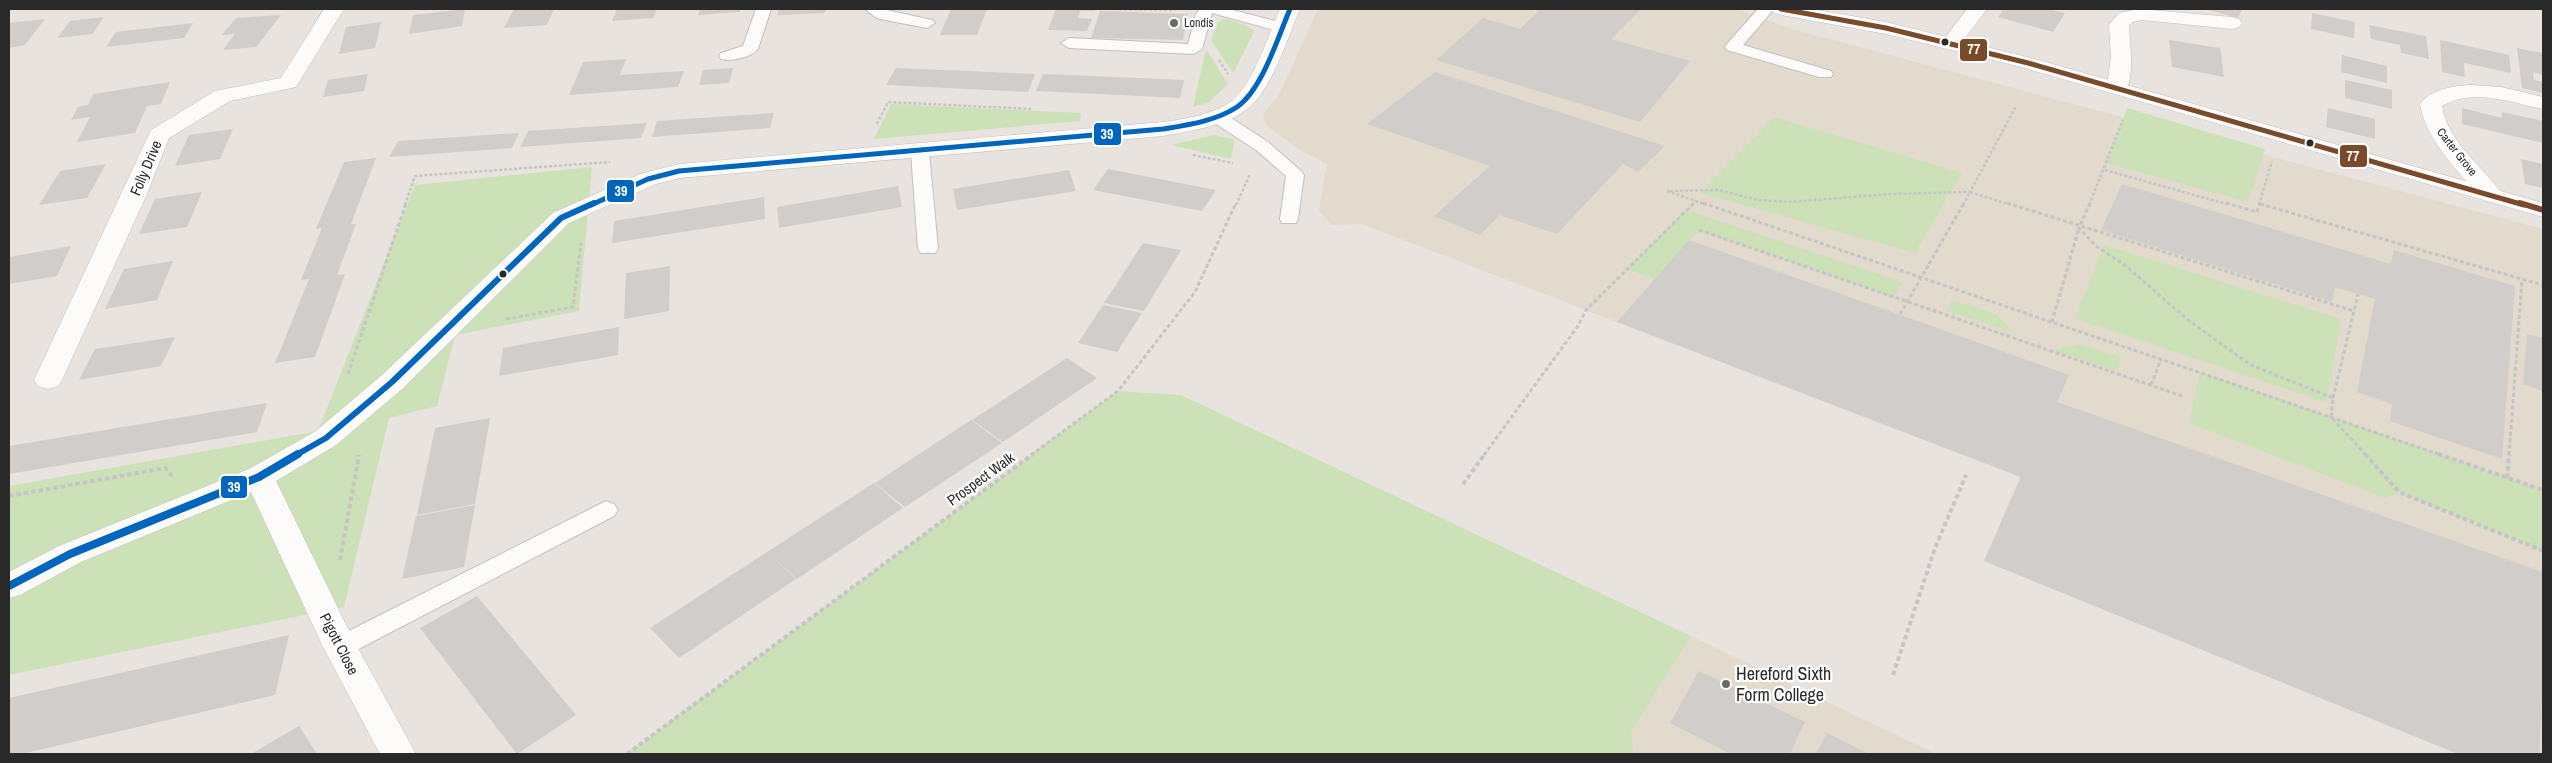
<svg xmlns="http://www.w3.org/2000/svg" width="2552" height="763" viewBox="0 0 2552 763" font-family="'Archivo Narrow',sans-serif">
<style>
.education{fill:#e2dacd}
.green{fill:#cce1b8}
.building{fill:#d0cdca}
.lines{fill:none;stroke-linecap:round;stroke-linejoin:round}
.service-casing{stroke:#c1bfbf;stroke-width:2}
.minor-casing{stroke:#c1bfbf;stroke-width:1}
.tertiary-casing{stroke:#c1bfbf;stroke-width:1}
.path-far2{stroke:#c6c5c5;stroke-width:2.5;stroke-dasharray:3 2;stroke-linecap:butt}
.path-far1{stroke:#c6c5c5;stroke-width:3;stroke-dasharray:4 2.5;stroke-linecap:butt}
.path{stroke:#c6c5c5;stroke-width:4;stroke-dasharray:4.5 3;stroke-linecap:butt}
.service{fill:#fcfbfa;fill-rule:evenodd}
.minor{fill:#fcfbfa;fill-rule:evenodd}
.tertiary{fill:#fcfbfa;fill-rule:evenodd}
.path-bridge{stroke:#c6c5c5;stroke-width:3;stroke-dasharray:4 2.5;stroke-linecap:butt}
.bus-1-far1-casing{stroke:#fff;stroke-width:8}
.bus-1-casing{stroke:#fff;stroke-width:10}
.bus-2-far2-casing{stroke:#fff;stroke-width:8}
.bus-2-far1-casing{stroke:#fff;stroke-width:10}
.bus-2-casing{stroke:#fff;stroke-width:11}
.bus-1-far1{stroke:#7a4b2a;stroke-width:5}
.bus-1{stroke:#7a4b2a;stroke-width:6}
.bus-2-far2{stroke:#0065bd;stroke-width:5}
.bus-2-far1{stroke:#0065bd;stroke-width:6}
.bus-2{stroke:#0065bd;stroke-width:8}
.poi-dot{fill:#6c6a68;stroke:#fff;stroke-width:2}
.bus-dot{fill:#292929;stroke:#fff;stroke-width:2}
.labels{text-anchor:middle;stroke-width:4.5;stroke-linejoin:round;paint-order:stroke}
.far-poi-label{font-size:12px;fill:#292929;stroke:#fff;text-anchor:start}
.far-street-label{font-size:12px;fill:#292929;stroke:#fff}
.street-label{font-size:15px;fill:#292929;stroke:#fff}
.near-poi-label{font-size:18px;fill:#292929;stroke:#fff;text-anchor:start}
.line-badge{stroke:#fff;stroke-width:2}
.badge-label{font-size:14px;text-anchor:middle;font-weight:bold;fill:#fff}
</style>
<rect width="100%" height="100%" fill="#e8e3de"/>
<g class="education">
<path d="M1318,9L1739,10L1792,29L2543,229V754H2458L1984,561L2020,477L1362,224L1331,225L1319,210L1327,164L1298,149L1271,129L1266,124L1263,114L1278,97Z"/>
<path d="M1691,636L1936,754H1634L1631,732Z"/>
</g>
<g class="green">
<path d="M1227,19L1245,25L1254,31L1233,73L1213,43L1212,38L1218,22Z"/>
<path d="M1206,49L1228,84L1208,103L1193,107Z"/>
<path d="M891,104L1081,113L1080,121L874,139Z"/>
<path d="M2127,108L2265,149L2248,202L2107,163Z"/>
<path d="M1774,117L1962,173L1915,253L1700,193Z"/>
<path d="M1215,135L1235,140L1231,159L1171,145Z"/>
<path d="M592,167L579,311L455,335L437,406L389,418L344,607L9,675V486L318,431L415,185Z"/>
<path d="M1686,210L1903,282L1894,297L1699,230L1655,279L1627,269Z"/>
<path d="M2104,245L2341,319L2326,402L2075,319Z"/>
<path d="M1952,300L1996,314L2013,332L1947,311Z"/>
<path d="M2081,344L2121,357L2117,371L2054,350Z"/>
<path d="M2200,372L2543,490V551L2400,492L2385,498L2189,423Z"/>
<path d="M1118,391L1181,395L1691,636L1631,732L1634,754H627Z"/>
</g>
<g class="building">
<path d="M465,9L462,26L409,34L413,15Z"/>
<path d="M514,9H554L547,25L504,28Z"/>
<path d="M617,9H657L653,18L612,21Z"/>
<path d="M700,9H740V12L698,15Z"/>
<path d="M779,9H826L825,13L777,15Z"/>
<path d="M951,9H987L977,35H940Z"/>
<path d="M1056,9H1096L1095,11H1080L1078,18L1092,19L1087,31L1048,30Z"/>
<path d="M1541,9H1641L1611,39L1690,61L1640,122L1436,60L1483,18L1520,29Z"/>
<path d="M2004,9H2047L2065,13L2053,32L1998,17Z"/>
<path d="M2206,9H2242L2238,18Z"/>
<path d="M1100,11L1159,13L1188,14L1183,40L1091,38Z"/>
<path d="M2312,13L2355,22L2354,38L2311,29Z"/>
<path d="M281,15L256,47L223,50L235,34L222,35L236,18Z"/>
<path d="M104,17L92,34L57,38L70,21Z"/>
<path d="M45,19L25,45L9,48V23Z"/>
<path d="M381,22L375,48L339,54L346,27Z"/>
<path d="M193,23L184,38L106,47L116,32Z"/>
<path d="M2369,25L2426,36L2429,59L2401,53L2400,45L2371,39Z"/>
<path d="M2169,40L2220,48L2224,77L2172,67Z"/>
<path d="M2440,40L2509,55L2511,73L2464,63L2465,77L2442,72Z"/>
<path d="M2517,48L2543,53V75L2533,72L2534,80L2543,82V93L2522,88Z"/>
<path d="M2342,55L2387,66V83L2341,72Z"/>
<path d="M626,59L620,75L684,71L678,87L569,95L583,62Z"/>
<path d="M733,68L729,83L699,85L703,70Z"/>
<path d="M896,68L965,71L1035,74L1028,92L886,85Z"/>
<path d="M1435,72L1665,146L1638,172L1623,164L1557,234L1500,215L1480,235L1434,216L1490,166L1367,124Z"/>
<path d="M368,74L364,91L323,97L328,80Z"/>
<path d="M1043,74L1114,77L1184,80L1180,98L1036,91Z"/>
<path d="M2345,80L2392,90V109L2345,98Z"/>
<path d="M170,82L161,104L147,106L135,133L77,142L90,117L71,120L78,107L88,105L93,94Z"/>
<path d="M2328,108L2375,119V139L2326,127Z"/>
<path d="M2462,108L2502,118V112L2543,121V143L2462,124Z"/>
<path d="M774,113L770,128L652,137L657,121Z"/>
<path d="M647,123L641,138L520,147L528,131Z"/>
<path d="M233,129L220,159L175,166L189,135Z"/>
<path d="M519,133L512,148L389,157L398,141Z"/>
<path d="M376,158L351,224H356L337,275L345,274L315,357L275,363L309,279L301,280L322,228L316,229L344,162Z"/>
<path d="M2521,159L2543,164V188L2525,184Z"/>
<path d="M106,164L87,198L39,205L60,171Z"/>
<path d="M1108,169L1216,190L1202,211L1093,190Z"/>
<path d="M1069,170L1076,191L957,210L953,189Z"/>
<path d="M2122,184L2391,264L2394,250L2515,286L2502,459L2390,421L2392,404L2357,392L2375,299L2335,287L2332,302L2101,230Z"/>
<path d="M898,186L902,207L779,228L777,207Z"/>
<path d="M202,192L187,227L139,234L155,199Z"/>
<path d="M764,197L765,219L612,243L614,221Z"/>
<path d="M1689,240L2069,375L2057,402L2543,572V678L2539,754H2458L1984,561L2021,477L1617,322Z"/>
<path d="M1143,243L1181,250L1144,311L1104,303Z"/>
<path d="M71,246L57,276L9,284V257Z"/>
<path d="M173,261L157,300L105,309L124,269Z"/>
<path d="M670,266L669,311L624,319L626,273Z"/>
<path d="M1103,305L1142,313L1117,352L1078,343Z"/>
<path d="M619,327L618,355L499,376L503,348Z"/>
<path d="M2527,334L2543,338V391L2523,384Z"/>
<path d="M175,337L161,366L79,380L95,349Z"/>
<path d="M1067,358L1097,378L1003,442L972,420Z"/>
<path d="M267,403L257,432L9,474V446Z"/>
<path d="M490,418L475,504L417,515L435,428Z"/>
<path d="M971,420L1002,443L905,507L875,483Z"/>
<path d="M874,483L903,508L797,579L767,552Z"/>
<path d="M475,505L464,567L402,579L416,516Z"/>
<path d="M767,552L796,579L679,658L650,628Z"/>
<path d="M477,596L576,715L517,754L420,628Z"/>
<path d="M289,635L275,695L21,754H9V698Z"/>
<path d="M1699,671L1805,722L1790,754H1731L1670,723Z"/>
<path d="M299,726L317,754H251Z"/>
<path d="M1827,733L1869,754H1816Z"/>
</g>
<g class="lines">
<defs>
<g id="service">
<path d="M756,9H771L758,49C752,57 731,62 721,59L719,56L721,53L743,46Z"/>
<path d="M865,9H882L932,20L935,23L927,28L880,19L875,17Z"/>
<path d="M1200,9H1229L1286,24L1289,27L1281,32L1212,13L1202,49L1194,54L1069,48L1061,43L1069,38L1188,44L1196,14Z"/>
<path d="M1758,9H1774L1743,45L1831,71L1833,74L1831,77H1819L1727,50L1725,47L1727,44Z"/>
<path d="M1216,111L1222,112L1268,142L1301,171L1304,175L1298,219L1296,223H1282L1280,219L1286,176L1256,150L1210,120L1208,116L1210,112Z"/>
<path d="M920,147L926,148L929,152L938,249L935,253H921L918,249L911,152L914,148Z"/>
<path d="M606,501L614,504L618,510L614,516L349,654L340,657L331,654L327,647L331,640Z"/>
</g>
<g id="minor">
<path d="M324,9H344L296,87L230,101L169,138L147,194L62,380L58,386L48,389L38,386L34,380L151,130L215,91L281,78Z"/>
<path d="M1280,9H1300C1287,38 1271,95 1243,112C1220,127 1189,131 1163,136L680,178L656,184L569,223L402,389L336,445L276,481L354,641L416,754H380L323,647L251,492L81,562L20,595L9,598V572L59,546L249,469L316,431L382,375L553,213L640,174L679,164L1163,122C1185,119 1210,115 1229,103C1253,87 1268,35 1280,9Z"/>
<path d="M1967,9H1987L1958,47H1944L1941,43Z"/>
<path d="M2139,9L2232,17L2239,19L2242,23L2239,27L2232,29L2142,20L2133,22L2129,26C2130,43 2135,78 2125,92L2118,94L2111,92L2107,88L2111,57L2109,25L2119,13Z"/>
<path d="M2471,85L2501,87L2543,97V109C2511,102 2472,88 2442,106C2448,143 2483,166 2503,195L2499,200L2491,202L2483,200C2459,172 2426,141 2420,104C2431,89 2454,86 2471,85Z"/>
</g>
<path id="tertiary" d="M1771,9H1812L1886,22L2035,59L2543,203V217L2021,67L1886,34L1781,15L1774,13Z"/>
</defs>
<use href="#service" class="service-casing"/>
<use href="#minor" class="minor-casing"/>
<use href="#tertiary" class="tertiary-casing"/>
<g class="path-far2">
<path d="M1114,9L1175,10"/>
<path d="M1219,60L1228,74"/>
<path d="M877,124L888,102L1032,109"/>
<path d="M1193,155L1233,163"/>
<path d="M2105,170L2230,205"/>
<path d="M1667,191L1707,205"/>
<path d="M1670,191L1718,190L1758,200L1789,202L1892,194L1970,192L2016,106"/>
<path d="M2260,204L2262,205"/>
<path d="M405,205L415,176L610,162"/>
<path d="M1236,205L1250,174"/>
<path d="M1692,205L1696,201"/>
<path d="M1963,205L1970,192L2011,205"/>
<path d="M2089,205L2123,120"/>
<path d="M2259,205L2272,161"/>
</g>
<g class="path-far1">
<path d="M1703,203L2441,455"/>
<path d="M2007,203L2354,311"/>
<path d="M2090,203L2079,228L2096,246L2126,266L2188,320L2251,365L2333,398L2331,417L2366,455"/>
<path d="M2226,203L2257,212L2260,203"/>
<path d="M2260,204L2543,285"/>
<path d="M1699,230L2182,396"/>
<path d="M1929,264L1964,203"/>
<path d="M506,319L573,307L581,243"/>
<path d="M2052,322L2079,228"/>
<path d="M348,374L406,203"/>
<path d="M2151,385L2161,359"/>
<path d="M2333,398L2358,294"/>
<path d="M1031,455L1118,391L1195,292L1236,203"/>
<path d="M1484,455L1578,326L1586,310L1694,203"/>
<path d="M2509,455L2522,280"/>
</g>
<g class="path">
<path d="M2365,454L2399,492L2543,551"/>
<path d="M2438,454L2543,490"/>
<path d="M2507,478L2509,454"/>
<path d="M1463,484L1485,454"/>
<path d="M9,496L165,468L172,476"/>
<path d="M340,560L359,455"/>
<path d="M1893,675L1935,548L1966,475"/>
<path d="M627,754L1033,454"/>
</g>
<use href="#service" class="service"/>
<use href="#minor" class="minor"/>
<use href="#tertiary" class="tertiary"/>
<path class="path-bridge" d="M1900,314L1929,264"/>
<defs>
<path id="bus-1-far1" d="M1781,9L1886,28L2028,63L2524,205"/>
<path id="bus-1" d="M2520,203L2543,210"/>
<path id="bus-2-far2" d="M591,205L648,179L679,171L1163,129C1187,125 1216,121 1237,107C1262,90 1278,37 1290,9"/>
<path id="bus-2-far1" d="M296,455L326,438L392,382L561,218L594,203"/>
<path id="bus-2" d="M9,586L70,554L259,477L298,454"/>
</defs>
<use href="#bus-1-far1" class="bus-1-far1-casing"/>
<use href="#bus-1" class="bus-1-casing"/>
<use href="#bus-2-far2" class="bus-2-far2-casing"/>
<use href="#bus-2-far1" class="bus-2-far1-casing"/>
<use href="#bus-2" class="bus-2-casing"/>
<use href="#bus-1-far1" class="bus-1-far1"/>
<use href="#bus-1" class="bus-1"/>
<use href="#bus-2-far2" class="bus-2-far2"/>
<use href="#bus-2-far1" class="bus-2-far1"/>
<use href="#bus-2" class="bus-2"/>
</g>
<g class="poi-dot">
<circle cx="1174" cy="23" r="5"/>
<circle cx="1726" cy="684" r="5"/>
</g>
<g class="bus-dot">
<circle cx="1945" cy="42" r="4.5"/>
<circle cx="2310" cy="143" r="4.5"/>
<circle cx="503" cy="274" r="4.5"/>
</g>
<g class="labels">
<g class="far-poi-label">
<text x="1184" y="27">Londis</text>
</g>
<g class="far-street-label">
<text transform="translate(2457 152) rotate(52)" y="4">Carter Grove</text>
</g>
<g class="street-label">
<text transform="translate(146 168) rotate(-67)" y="5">Folly Drive</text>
<text transform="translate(981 479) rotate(-36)" y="5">Prospect Walk</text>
<text transform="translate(339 644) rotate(63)" y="5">Pigott Close</text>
</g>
<g class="near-poi-label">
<text x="1736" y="680">Hereford Sixth<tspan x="1736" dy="21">Form College</tspan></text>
</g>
</g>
<g class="line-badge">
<rect x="1959" y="38" width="29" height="24" rx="5" fill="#7a4b2a"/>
<rect x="1093" y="122" width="29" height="24" rx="5" fill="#0065bd"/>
<rect x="2339" y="144" width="29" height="24" rx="5" fill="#7a4b2a"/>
<rect x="606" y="179" width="29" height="24" rx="5" fill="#0065bd"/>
<rect x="220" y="475" width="28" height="24" rx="5" fill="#0065bd"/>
</g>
<g class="badge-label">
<text x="1974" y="54">77</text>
<text x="1107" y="139">39</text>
<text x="2353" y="161">77</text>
<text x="621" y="196">39</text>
<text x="234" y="492">39</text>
</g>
<rect width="2552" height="763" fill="none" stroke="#292929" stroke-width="20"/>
</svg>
